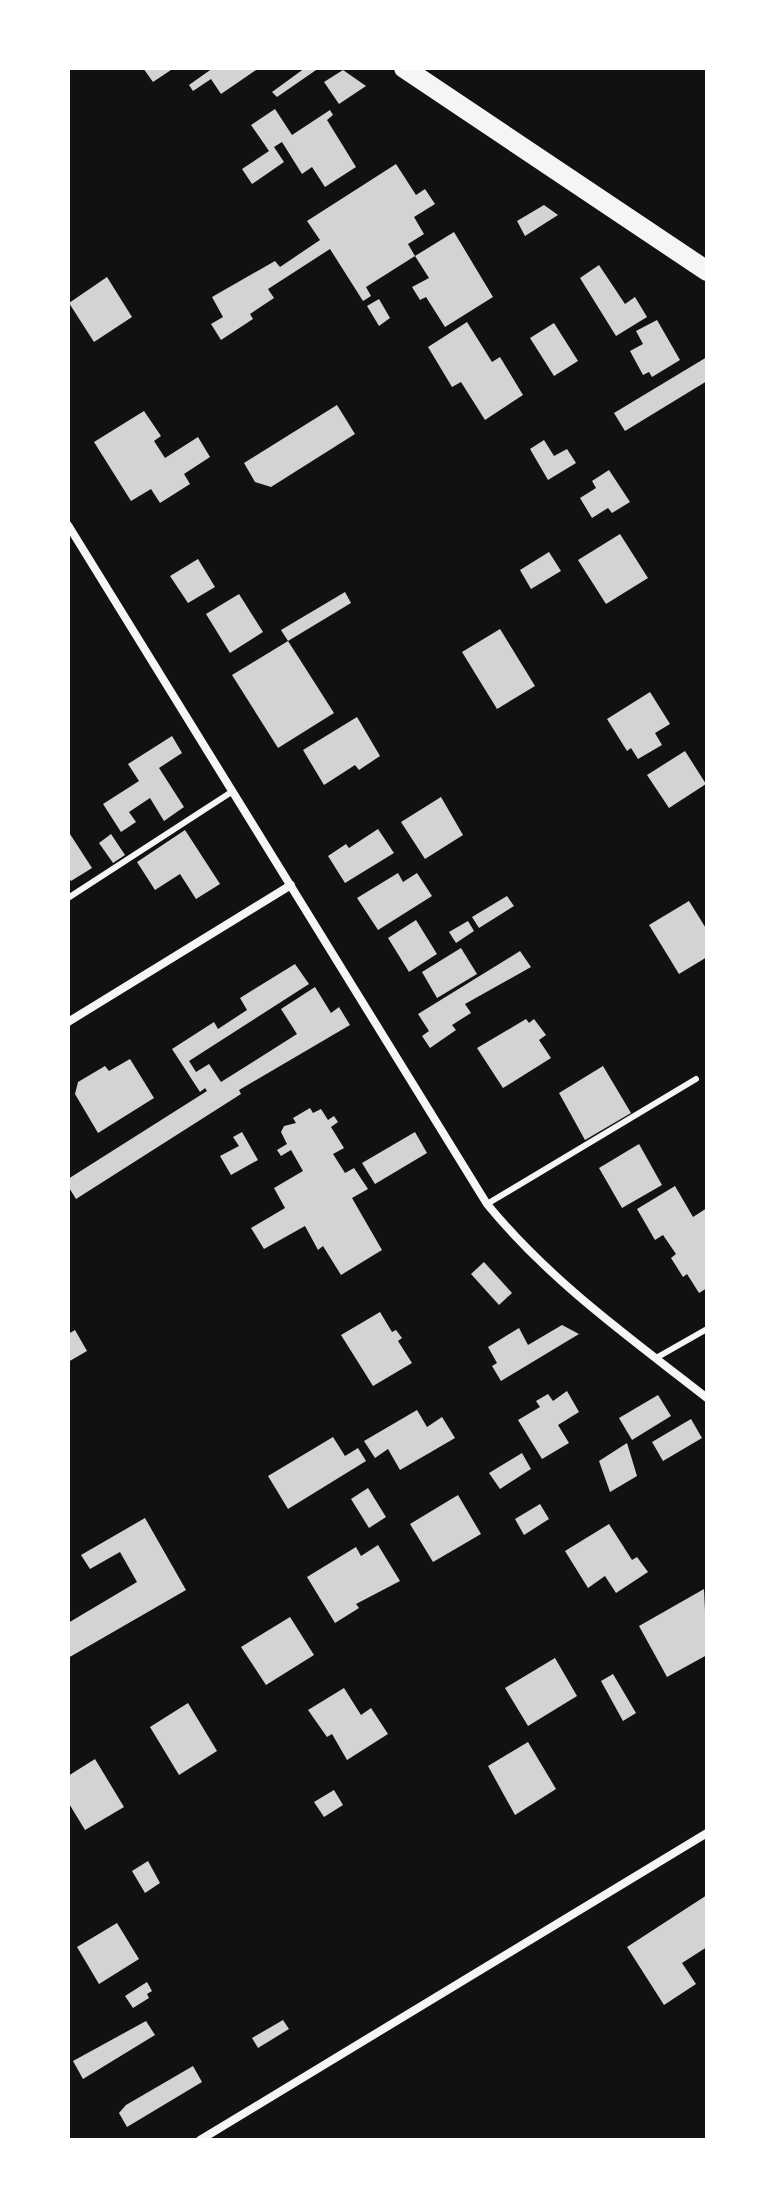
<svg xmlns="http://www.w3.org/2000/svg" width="775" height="2208" viewBox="0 0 775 2208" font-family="Cabin,sans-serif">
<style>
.building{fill:#d3d3d3}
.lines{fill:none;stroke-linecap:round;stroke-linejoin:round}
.service{stroke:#f5f5f5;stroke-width:6}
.minor{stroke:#f5f5f5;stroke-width:8}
.primary{stroke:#f5f5f5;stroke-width:20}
</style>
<rect width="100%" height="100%" fill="#111"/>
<g class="building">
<path d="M143,68H174L153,82Z"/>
<path d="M213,68H259L221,94L211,79L193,91L189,85Z"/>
<path d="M305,68H319L277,97L272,92Z"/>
<path d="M343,70L366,86L339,104L324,82Z"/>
<path d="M275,109L292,135L330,110L333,115L327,120L356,167L325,187L312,167L302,174L282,142L274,147L284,162L252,184L242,169L269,151L251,125Z"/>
<path d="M396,164L416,195L425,189L435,204L414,217L424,234L408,244L415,256L366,287L371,296L363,301L330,249L268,289L274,298L250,314L253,319L221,340L211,324L223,317L212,297L275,261L280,267L320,240L307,221Z"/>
<path d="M544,205L558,215L525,236L517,221Z"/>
<path d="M454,232L493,297L445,327L426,297L420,300L412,287L429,278L415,256Z"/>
<path d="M599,265L625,304L635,297L647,317L616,336L580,278Z"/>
<path d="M107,277L132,317L94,342L69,303Z"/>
<path d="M379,299L390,318L379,326L367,306Z"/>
<path d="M657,320L680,360L652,377L649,372L643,375L630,351L643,344L636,331Z"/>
<path d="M467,322L492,362L500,357L523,395L485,420L461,382L452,387L428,347Z"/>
<path d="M554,323L578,361L554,376L530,338Z"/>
<path d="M707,357V381L625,431L614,413Z"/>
<path d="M337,405L355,434L271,487L255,482L244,463Z"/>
<path d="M144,411L161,436L154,441L165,458L198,437L210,457L184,474L190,484L160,503L151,489L131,501L94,442Z"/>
<path d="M544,440L554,456L567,449L576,463L548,480L530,449Z"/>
<path d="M609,470L630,502L612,513L608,508L592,518L580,498L596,488L592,481Z"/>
<path d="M620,534L648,578L606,604L578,560Z"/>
<path d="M549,552L561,571L531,589L520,570Z"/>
<path d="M198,559L215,587L188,603L170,576Z"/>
<path d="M345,592L351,603L288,641L281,630Z"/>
<path d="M239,594L263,632L230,653L206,614Z"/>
<path d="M500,629L535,686L497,709L462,652Z"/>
<path d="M288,641L334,713L278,748L232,675Z"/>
<path d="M650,692L670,724L655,733L662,745L638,759L631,748L627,751L607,719Z"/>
<path d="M357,717L380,756L359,770L355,765L324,785L303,750Z"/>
<path d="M172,736L182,753L159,768L184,807L164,821L150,798L129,812L136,822L121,832L103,804L139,781L128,764Z"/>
<path d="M685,751L706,784L669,808L647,775Z"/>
<path d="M441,797L463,835L425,859L401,822Z"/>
<path d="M378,829L394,853L345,883L328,856L346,844L349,848Z"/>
<path d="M185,830L220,884L196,899L180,874L155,890L137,862Z"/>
<path d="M68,831L92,868L71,881L68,877Z"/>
<path d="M111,834L125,855L113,863L99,843Z"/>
<path d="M398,873L403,882L417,873L432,896L378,930L357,898Z"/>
<path d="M507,896L514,906L479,928L472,917Z"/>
<path d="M689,901L707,930V957L679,974L649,925Z"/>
<path d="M416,920L437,954L409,972L388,938Z"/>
<path d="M468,921L474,931L456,943L449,932Z"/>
<path d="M461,948L477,974L437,998L422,972Z"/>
<path d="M520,951L531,967L465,1004L471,1013L452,1025L456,1030L430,1048L422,1036L429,1031L418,1014Z"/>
<path d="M295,964L309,984L189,1061L196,1072L209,1064L221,1082L297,1034L281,1009L315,987L331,1013L339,1007L350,1025L239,1090L241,1094L76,1199L68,1186V1179L207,1091L205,1088L200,1092L172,1049L214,1022L218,1029L247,1010L240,998Z"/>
<path d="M526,1019L529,1023L534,1019L546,1035L539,1040L551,1058L503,1088L477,1048Z"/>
<path d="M130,1059L154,1098L98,1133L75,1094L78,1082L105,1066L109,1071Z"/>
<path d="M603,1066L631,1113L585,1140L559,1093Z"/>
<path d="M310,1108L313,1113L321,1109L328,1120L334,1116L338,1122L331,1127L344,1148L333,1154L345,1173L354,1168L368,1189L352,1198L382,1250L341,1275L323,1246L318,1250L305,1226L264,1249L251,1228L285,1208L274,1188L303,1171L291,1150L281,1156L277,1150L287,1144L281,1132L284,1126L296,1123L293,1118Z"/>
<path d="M242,1132L258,1160L231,1175L220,1156L239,1146L233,1137Z"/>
<path d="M415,1132L427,1153L375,1184L362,1163Z"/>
<path d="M639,1144L662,1185L622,1208L599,1168Z"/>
<path d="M675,1186L693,1217L707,1208V1288L699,1293L687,1274L683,1277L671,1258L676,1254L663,1235L655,1240L637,1209Z"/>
<path d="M484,1262L512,1293L499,1305L471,1274Z"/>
<path d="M380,1312L392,1332L396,1330L402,1338L398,1341L412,1363L373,1386L341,1335Z"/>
<path d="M562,1325L579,1334L501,1381L492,1366L497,1363L488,1347L519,1328L528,1345Z"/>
<path d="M75,1330L87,1351L68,1362V1334Z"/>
<path d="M567,1391L579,1412L558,1425L569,1443L542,1459L518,1420L540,1407L536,1401L548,1394L553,1401Z"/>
<path d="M658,1395L671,1416L632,1440L619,1418Z"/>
<path d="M417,1410L427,1427L442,1417L455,1438L400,1470L388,1449L375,1458L364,1441Z"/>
<path d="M691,1419L702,1438L663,1461L652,1442Z"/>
<path d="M333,1437L345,1456L358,1448L366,1461L288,1509L268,1476Z"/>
<path d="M627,1443L637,1476L610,1492L599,1461Z"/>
<path d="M522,1453L531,1469L500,1489L489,1473Z"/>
<path d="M368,1488L386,1517L369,1528L351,1499Z"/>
<path d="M458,1495L481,1534L433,1562L410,1524Z"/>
<path d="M540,1504L549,1519L524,1535L515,1519Z"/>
<path d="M145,1518L186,1590L68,1658V1623L137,1582L120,1552L90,1569L81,1555Z"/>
<path d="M609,1524L632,1560L637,1557L648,1572L616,1593L605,1576L588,1588L565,1551Z"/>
<path d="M378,1545L400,1581L356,1604L359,1608L335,1623L307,1577L356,1547L361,1556Z"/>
<path d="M704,1589L707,1655L667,1677L639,1626Z"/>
<path d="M290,1617L314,1655L266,1685L241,1647Z"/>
<path d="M555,1658L577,1696L528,1726L505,1688Z"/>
<path d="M613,1674L636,1713L623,1721L601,1681Z"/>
<path d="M344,1688L361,1715L371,1708L388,1734L347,1760L332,1734L327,1737L308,1710Z"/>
<path d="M188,1703L217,1751L179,1775L150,1727Z"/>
<path d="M528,1742L556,1789L515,1815L488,1766Z"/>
<path d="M95,1759L124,1807L85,1830L68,1802V1776Z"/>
<path d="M334,1790L343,1805L324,1817L314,1802Z"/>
<path d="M148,1861L160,1883L145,1893L132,1871Z"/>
<path d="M707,1895V1947L682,1963L696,1984L664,2005L627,1947Z"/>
<path d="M117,1923L139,1959L99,1984L77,1947Z"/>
<path d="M147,1982L152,1991L147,1994L149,1998L133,2008L125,1996Z"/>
<path d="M283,2020L289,2029L258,2048L252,2038Z"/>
<path d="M146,2021L155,2035L83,2079L73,2061Z"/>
<path d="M193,2066L202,2082L127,2127L119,2113L126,2105Z"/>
</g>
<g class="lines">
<g class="service">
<path d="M68,898L233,791"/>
<path d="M487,1204L696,1079"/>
<path d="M656,1358L707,1329"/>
</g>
<g class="minor">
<path d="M68,525L487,1204C550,1281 629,1337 707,1398"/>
<path d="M68,1022L291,885"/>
<path d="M200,2140L707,1833"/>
</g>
<path class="primary" d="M404,68L707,271"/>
</g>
<rect width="775" height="2208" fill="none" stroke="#ffffff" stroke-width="140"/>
</svg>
